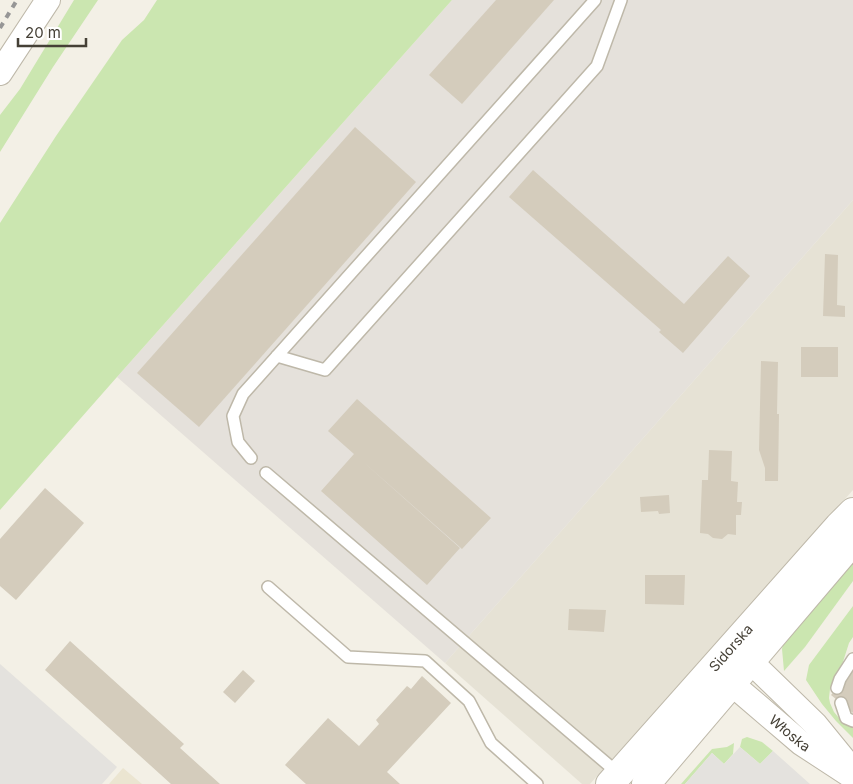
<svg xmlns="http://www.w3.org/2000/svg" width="853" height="784" viewBox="0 0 853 784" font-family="Inter,sans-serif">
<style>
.residential{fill:#e6e2d5}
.industrial{fill:#e5e1db}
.education{fill:#ebe5d1}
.green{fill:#cbe6b0}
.parking{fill:#e4e2de}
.building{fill:#d4ccbc}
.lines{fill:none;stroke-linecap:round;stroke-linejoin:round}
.service-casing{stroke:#beb8a9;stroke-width:14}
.minor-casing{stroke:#beb8a9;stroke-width:26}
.tertiary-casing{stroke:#beb8a9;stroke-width:30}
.service{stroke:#fff;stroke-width:11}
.minor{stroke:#fff;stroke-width:24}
.tertiary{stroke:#fff;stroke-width:28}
.rail{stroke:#969696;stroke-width:4;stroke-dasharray:6 6;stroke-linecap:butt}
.labels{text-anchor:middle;stroke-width:4;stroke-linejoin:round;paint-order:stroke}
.street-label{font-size:14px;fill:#454036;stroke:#fff}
</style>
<rect width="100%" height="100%" fill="#f3f0e6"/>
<path class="residential" d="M853,200V490L590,784H582L445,663Z"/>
<path class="industrial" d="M452,0H853V200L445,663L117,377Z"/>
<path class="education" d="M123,768L142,784H109Z"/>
<g class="green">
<path d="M74,0H98L53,67L0,152V115L20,89Z"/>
<path d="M157,0H452L117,377L0,510V223L56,136L122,40L144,20Z"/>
<path d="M853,561V581L805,647L784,671L782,649L784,638Z"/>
<path d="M853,606V637L849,643L841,668L830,689L829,698L830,703L834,712L839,718L853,728V738L836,721L822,704L806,680L809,665Z"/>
<path d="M747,737L762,742L773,751L760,764L740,747L742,739Z"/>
<path d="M734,743L733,754L724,764L712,753L685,784H681L712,749L727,747Z"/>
</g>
<g class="parking">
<path d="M0,664L117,767L102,784H0Z"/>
<path d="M740,747L760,764L773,751L810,784H685L712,753L724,764Z"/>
</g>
<g class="building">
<path d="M496,0H554L462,104L429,75Z"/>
<path d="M355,127L416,182L199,427L137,373Z"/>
<path d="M533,170L684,304L728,256L750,276L683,353L659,332L661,330L509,197Z"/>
<path d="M825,254L838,255L837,305L845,306V317L823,316Z"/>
<rect x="801" y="347" width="37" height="30"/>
<path d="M761,361L778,362L777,414H779L778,481H765V468L759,450Z"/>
<path d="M357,399L491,518L462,549L360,459L460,548L427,585L321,491L354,454L328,431Z"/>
<path d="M709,450L732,451L731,481L738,482L737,502H742L741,515H736V535L728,534L722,539L713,538L708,534L700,533L702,480H708Z"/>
<path d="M45,488L84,523L16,600L0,586V539Z"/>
<path d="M669,495L670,513L659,514L658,511L641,512L640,497Z"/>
<path d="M645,575H685L684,605L645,604Z"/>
<path d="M569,609L606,610L604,632L568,630Z"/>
<path d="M70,641L184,744L180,748L220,784H171L45,670Z"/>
<path d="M243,670L255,681L235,703L223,692Z"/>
<path d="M853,670V713L831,695Z"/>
<path d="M422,676L451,703L387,772L400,784H306L285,765L328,718L359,746L379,724L376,720L407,686L411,689Z"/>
</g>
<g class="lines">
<defs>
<g id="service">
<path d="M277,356L325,370L597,66L621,0"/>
<path d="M251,458L238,442L233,416L243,394L595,0"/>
<path d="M266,473L619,774"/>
<path d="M268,587L348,657L425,661L469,701L491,743L537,784"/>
<path d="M837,688L840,679L853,659"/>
<path d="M841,703L846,718L853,721"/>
</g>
<g id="minor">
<path d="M0,73L48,0"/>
<path d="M751,662L815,724L850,767"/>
<path id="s1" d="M732,684L801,743L853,777"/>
</g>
<g id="tertiary">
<path id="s2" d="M610,784L839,526L853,512"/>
<path d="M646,784L853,541"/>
</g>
</defs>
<use href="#service" class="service-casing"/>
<use href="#minor" class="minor-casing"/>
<use href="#tertiary" class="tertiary-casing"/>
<use href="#service" class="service"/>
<use href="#minor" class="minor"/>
<use href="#tertiary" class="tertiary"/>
<path class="rail" d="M0,28L17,0"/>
</g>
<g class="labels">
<g class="street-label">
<text dy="5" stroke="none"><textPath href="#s2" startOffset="182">Sidorska</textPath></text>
<text dy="5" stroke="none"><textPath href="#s1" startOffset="76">Włoska</textPath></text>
</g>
</g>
<path d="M18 38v8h68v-8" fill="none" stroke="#454036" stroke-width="2.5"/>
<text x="25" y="38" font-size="15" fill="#454036" stroke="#ffffff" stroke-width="4" paint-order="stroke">20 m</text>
</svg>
